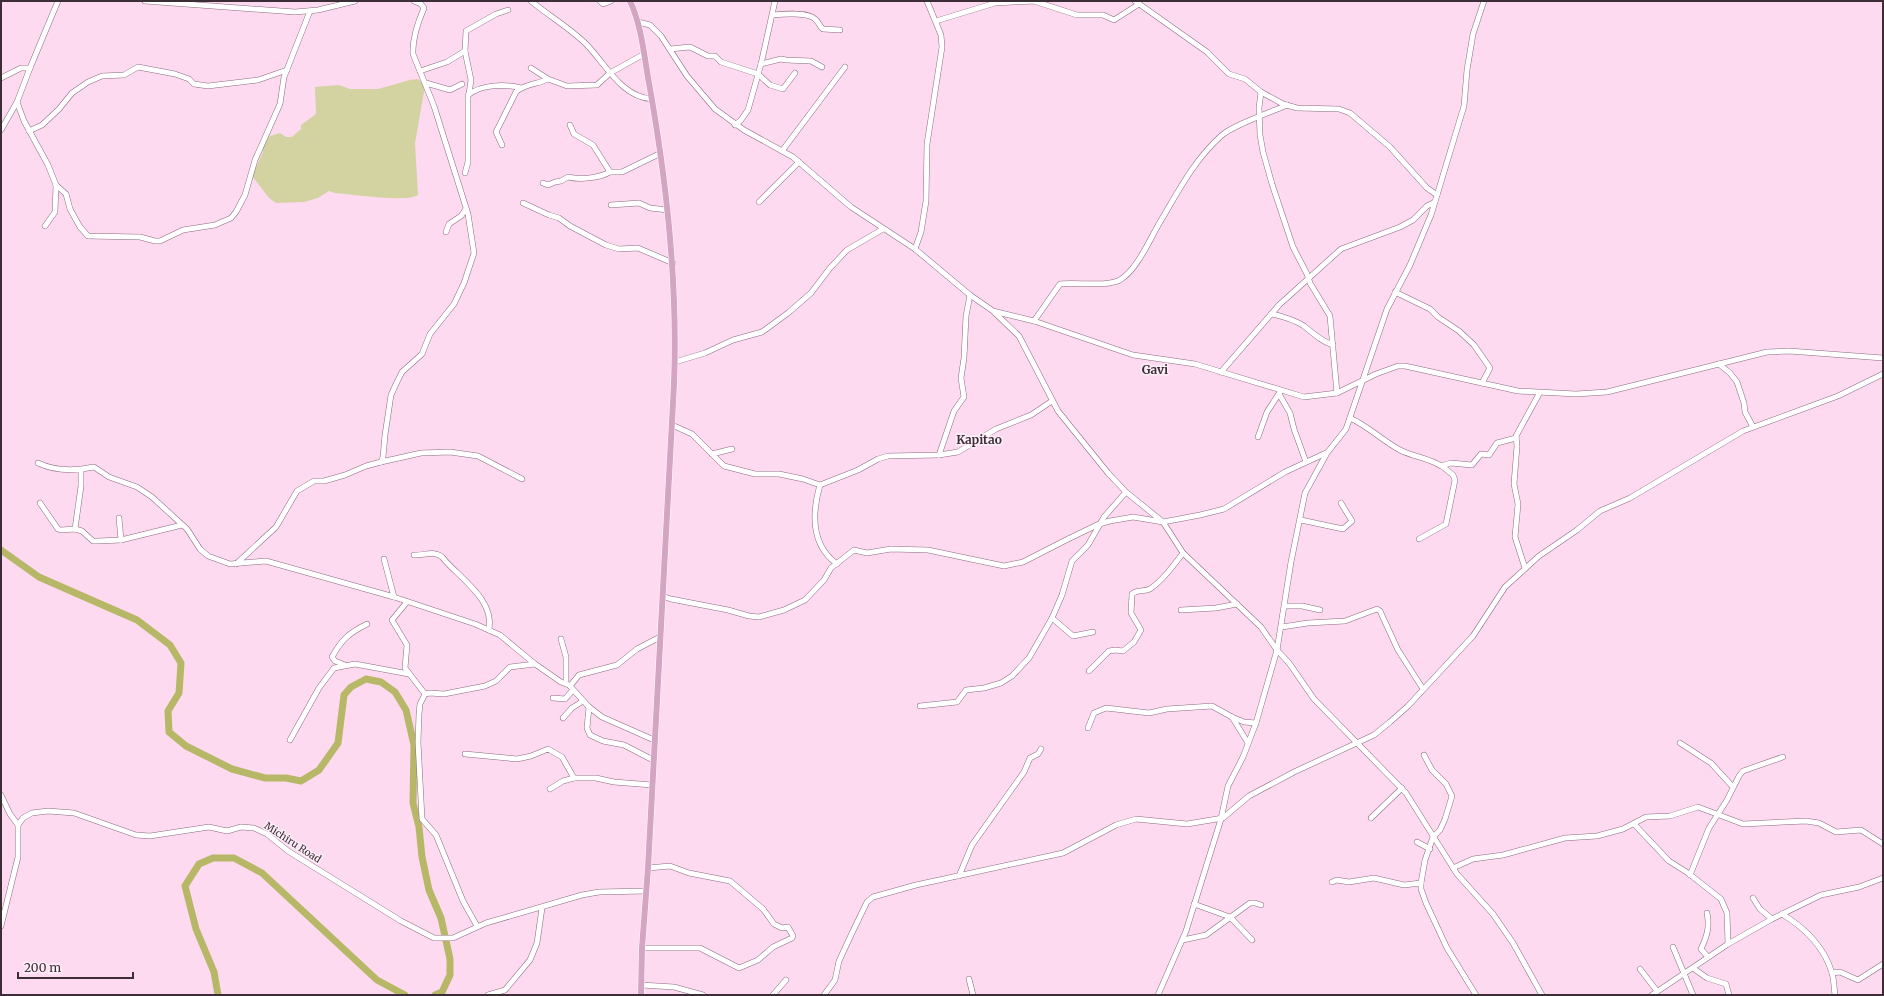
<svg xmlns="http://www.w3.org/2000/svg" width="1884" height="996" viewBox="0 0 1884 996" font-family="Merriweather,serif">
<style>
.green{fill:#d2d3a1}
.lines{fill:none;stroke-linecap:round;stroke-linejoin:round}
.river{stroke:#b7b867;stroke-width:7}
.minor-casing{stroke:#8a6b7e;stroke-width:6}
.major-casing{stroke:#fff;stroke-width:7}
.minor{stroke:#fff;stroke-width:5}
.major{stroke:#d3a5c3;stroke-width:6}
.labels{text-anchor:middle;stroke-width:3;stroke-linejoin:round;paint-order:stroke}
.street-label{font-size:10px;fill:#3b2e36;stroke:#fdeef7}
.quarter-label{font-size:12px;font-weight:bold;fill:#3b2e36;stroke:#fdeef7}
</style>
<rect width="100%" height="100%" fill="#fedaf0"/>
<path class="green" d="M418,79L425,86L415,143L418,195C407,203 351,194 335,193L329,191L318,198L304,202L276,203L269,198L252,176L263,152V146L265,141L270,136L280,133L286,137H292L301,129V125L316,114L315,87L339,85L350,89H378L410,80Z"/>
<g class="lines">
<g class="river">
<path d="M1,550L39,577L137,620L170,645L181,663L179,693L168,711L169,732L186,746L232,769L265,778H286L301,781L319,770L338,743L344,695L351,687L366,679L381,682L395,692L406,710L414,745L413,803L419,827L422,857L429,890L441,918L450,959V975L442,992L435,995"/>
<path d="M218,995L214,972L196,929L185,886L199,864L213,858H234L262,873L377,980L405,995"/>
</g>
<defs>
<g id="minor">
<path d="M145,1L295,12L318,10L355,1"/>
<path d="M531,1C548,15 568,27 584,42C605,62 620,97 652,99"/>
<path d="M600,1L603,4L611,1"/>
<path d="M1135,1L1207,52L1229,74L1245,79L1261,92L1283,104L1297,108L1339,109L1350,113L1390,147L1427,188L1437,195"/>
<path d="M773,15C782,14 808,12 815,19C819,22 819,26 823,29L840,30"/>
<path d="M936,21L995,3L1034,1L1077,15H1103L1114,20L1139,4"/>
<path d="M638,22L650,25L661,36L687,76L715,109L744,130L793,157L851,207L915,249L970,295L993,311L1034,321L1133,355L1195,364L1304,397L1337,393L1376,374L1398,366H1405L1518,391L1576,394L1607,392L1767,352L1789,351L1883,358"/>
<path d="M670,49L690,47L708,56H715L721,62L758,74L770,85L783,89L795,73"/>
<path d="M465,51L471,80L469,94"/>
<path d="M761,64L781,59L786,60L811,61L822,67"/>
<path d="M531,68L548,79L567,86L597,85L610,73L644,54"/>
<path d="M420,71L447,62L465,51L466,31L496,14L508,10"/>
<path d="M1,78L21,68H30L58,1"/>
<path d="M426,83L450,90L462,84"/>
<path d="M1261,92L1259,108L1260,135L1263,152L1272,184L1293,247L1307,274L1310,283L1330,316L1337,393"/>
<path d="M17,102L24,121L48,165L56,185L55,212L45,226"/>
<path d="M570,125L574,134L593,145L610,172H622L659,154"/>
<path d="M735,125L741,120L748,110L761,64L775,1"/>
<path d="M1,130L17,102L30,68"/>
<path d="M29,131L42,125L59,109L72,93L88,82L102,76L124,75L138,67L175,74L189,79L194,84L208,86L258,80L287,70"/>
<path d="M502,145L496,132L516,92C524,84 539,84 548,79"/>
<path d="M782,151L845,67"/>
<path d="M465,173L468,162V95C482,84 505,84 521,88"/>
<path d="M543,183L548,185L555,182L561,181L568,177C580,180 599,178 610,172"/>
<path d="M56,185L66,194L70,209L80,227L88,236L140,237L155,241H160L183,230L215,225L231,218L236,212L245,195L255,160L280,104L284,77L310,11"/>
<path d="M759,202L799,162"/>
<path d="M523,203L549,215L559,218L570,226L606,245L619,249L638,248L673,263"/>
<path d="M611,205L639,203L650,208L668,210"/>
<path d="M446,232L449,224L461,216L466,209"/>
<path d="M915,249L921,232L926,201L927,144L942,47L941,35L927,1"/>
<path d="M1395,292L1430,309L1438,317L1459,331L1474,345L1490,368L1482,383"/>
<path d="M995,313L1019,336L1058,411L1108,473L1126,492L1163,522L1183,553L1261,627L1277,650L1289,663L1314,699L1406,793L1457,874L1493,914L1513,943L1542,995"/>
<path d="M1271,314C1279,315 1297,321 1304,326C1314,334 1321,341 1333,345"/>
<path d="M1034,321L1060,284C1076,282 1106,287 1120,280C1137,270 1150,239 1160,222C1178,192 1194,160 1221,136C1233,125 1269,113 1287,105"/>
<path d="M675,362L705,353L733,340L762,332L788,313L811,293L830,268L847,250L883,229"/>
<path d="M1719,364L1730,373L1737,382L1744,403L1745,412L1753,427"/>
<path d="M1221,372L1279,305L1341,249L1400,227L1413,220L1427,206L1435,202"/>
<path d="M1279,394L1290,413L1294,429L1306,462"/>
<path d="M1350,418C1368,426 1383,441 1400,450C1414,457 1429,458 1441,466L1451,463L1472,465L1481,454L1489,455L1497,443L1516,438"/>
<path d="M672,425L692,434L724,466L755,474H779L803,479L820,485L858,470L878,459L888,456L939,455L958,452L996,429L1031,415L1052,401"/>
<path d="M1258,437L1267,412L1280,392"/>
<path d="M712,454L732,449"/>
<path d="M939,455L954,411L964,397L961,378L964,358L966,316L970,295"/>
<path d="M381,462L421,453L450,452L478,456L522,479"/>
<path d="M38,463C55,471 75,471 94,467L109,477L137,487L152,497L187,529L200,549L208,556L230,564L266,561L394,597L475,624L500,635L535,664L561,682L569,685L589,707L602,717L654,740"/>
<path d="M820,485C812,513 811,545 837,564"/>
<path d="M40,503L58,529L61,530L75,529L82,531L93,541H98L121,540L182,525"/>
<path d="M119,518L121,540"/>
<path d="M1301,520L1343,529L1352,521L1341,503"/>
<path d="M75,529L81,486V470"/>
<path d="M1419,539L1446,524L1455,480L1453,475L1442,466"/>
<path d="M414,555C423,556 433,550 442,557C459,578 495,599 489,630"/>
<path d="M384,559L394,597"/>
<path d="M236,564L276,527L297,491L314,481H324L345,475L366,466L381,462L383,457L385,435L391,395L397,382L402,372L422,354L430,334L454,304L464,283L474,253L468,214L434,106L413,54C412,38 418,22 424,8L421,4L414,1"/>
<path d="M1525,568L1515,537L1518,504L1514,484L1517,446L1516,436L1539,394"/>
<path d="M662,596L671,599L728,610L749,616L759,617L784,610L805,600L824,580L831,568L854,550L867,553L891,549L928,550L1004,566L1023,562L1068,539L1099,524L1110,521L1133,517L1163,522L1200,515L1224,509L1285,472L1326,453"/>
<path d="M407,602L392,620L407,645L405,668L425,694"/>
<path d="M1285,606H1302L1320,610"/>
<path d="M1181,610L1216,608L1237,604"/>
<path d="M1052,618L1073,636L1093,632"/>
<path d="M1282,627L1308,623L1345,621L1377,609L1380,611L1398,650L1423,689"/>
<path d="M561,639L566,657V684"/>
<path d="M345,665L335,661L332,657C342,639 349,633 367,624"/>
<path d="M1089,671L1109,651L1115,650L1123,651L1134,642L1141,630L1131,613L1132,594C1137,589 1144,592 1150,589C1163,580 1173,566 1183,553"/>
<path d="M570,686L579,675L617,665L637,649L660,637"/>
<path d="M553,698L565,699L573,690"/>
<path d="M920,706L957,702L966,690L984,688L1001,683L1012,676L1029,658L1052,618L1062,595L1072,561L1088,545L1104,517L1126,492"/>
<path d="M589,707L587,728L590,735L603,741L624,745L653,760"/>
<path d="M1232,717L1248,743"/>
<path d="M563,718L572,708L583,701"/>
<path d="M1088,728L1094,713L1106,708L1149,713L1167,709L1212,706L1232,717L1244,722L1256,723"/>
<path d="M290,740L319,688L334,668L355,664L409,674"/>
<path d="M1680,743L1711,763L1733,787"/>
<path d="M465,754L517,759L531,756L548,749L562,757L574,778H596L614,782L652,785"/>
<path d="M1424,755L1432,770L1446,784L1452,796L1445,819L1440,830L1433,837L1425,860L1421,883V889L1426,903L1447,948L1476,995"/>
<path d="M550,789L563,781L574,778"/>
<path d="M1,795L10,814L18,825"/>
<path d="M1371,818L1402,788"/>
<path d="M1634,824L1669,861L1688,873L1721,899L1727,913L1728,944"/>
<path d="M1417,842L1430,849"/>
<path d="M1453,868L1473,859L1503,855L1565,838L1597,836L1623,829L1646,817L1670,816L1698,807L1743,824L1806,821L1819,823L1836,832L1861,830L1883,844"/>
<path d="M1690,875L1709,828L1727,800L1739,776L1743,771L1783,757"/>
<path d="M959,876L972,845L1024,772L1030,758L1038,754L1041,749"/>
<path d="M1332,882L1337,880L1349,882L1374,878L1404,885L1421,883"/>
<path d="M1753,898L1760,909L1772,919"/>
<path d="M1194,904L1230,917L1252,940"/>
<path d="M1707,913C1710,927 1707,936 1701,949L1708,957"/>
<path d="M1782,914C1805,928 1824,946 1832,973C1834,980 1834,988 1835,995"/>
<path d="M1,926L18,857V825L23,818L32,813L48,811L74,813L136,835L150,836L209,827L227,831L241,827L254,828L267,834L288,851L401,921L434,938H453L486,923L582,895L599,892L646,891"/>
<path d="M477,926L463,901L436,835L422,819L418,742L419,714L420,704L425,694L430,693L444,694L485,686L496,681L510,667L535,664"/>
<path d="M1183,940L1206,935L1250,903H1255L1261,905"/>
<path d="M1673,947L1693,995"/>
<path d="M642,948H700L739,968L758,960L773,947L792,938L793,936L788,927L782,928L774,924L763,909L730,881L689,873L670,866L648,868"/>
<path d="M1693,968L1707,978L1726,984L1729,995"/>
<path d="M1640,969L1657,991"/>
<path d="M1832,973L1840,972L1858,980L1883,964"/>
<path d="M969,979L973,995"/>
<path d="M641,985L674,987L703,995"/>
<path d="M488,995L505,990L530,960L537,943L542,908"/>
<path d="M773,995L786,980"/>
<path d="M824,995L835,980L839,961L852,933L867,902L873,897L916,885L1063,853L1116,825L1136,819L1187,824L1223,818L1249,796L1294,772L1374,735L1390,722L1408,706L1473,636L1505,587L1539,556L1577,530L1600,511L1630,498L1743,431L1838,396L1883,374"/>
<path d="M1158,995L1186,931L1221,819L1228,786L1243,757L1256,723L1277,650L1291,562L1305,493L1327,453L1346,429L1387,309L1410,265L1431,215L1464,106L1467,70L1473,34L1484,1"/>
<path d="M1652,995L1728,944L1772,919L1821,895L1859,887L1883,878"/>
</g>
<path id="major" d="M630,1C642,27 644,56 649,83C667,183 678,283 674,384L648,868L642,948L641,995"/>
</defs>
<use href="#minor" class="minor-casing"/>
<use href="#major" class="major-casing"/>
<use href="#minor" class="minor"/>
<use href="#major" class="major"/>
</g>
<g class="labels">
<g class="street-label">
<text transform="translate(293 842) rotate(33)" y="4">Michiru Road</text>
</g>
<g class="quarter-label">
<text x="1155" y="374">Gavi</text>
<text x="979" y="444">Kapitao</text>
</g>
</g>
<rect width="1884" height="996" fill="none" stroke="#3b2e36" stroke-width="4"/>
<path d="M18 972v6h115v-6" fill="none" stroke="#3b2e36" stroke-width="2"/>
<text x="24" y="972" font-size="12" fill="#3b2e36" stroke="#fdeef7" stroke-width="3" paint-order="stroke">200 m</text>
</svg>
